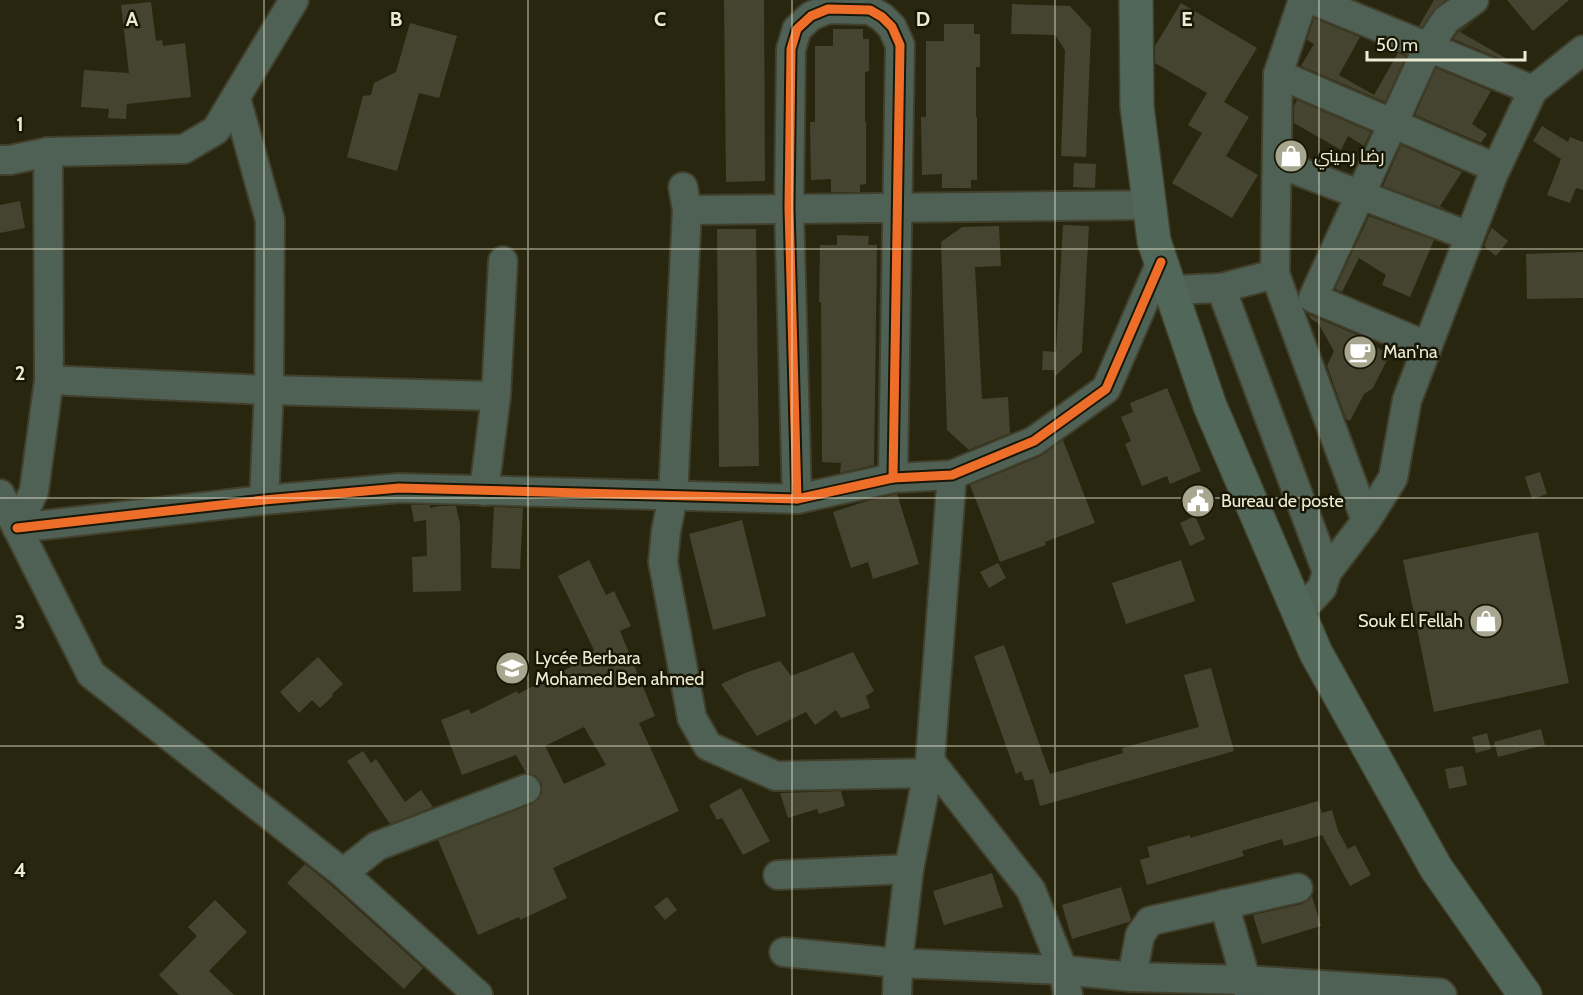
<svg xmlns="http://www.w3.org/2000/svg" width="1583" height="995" viewBox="0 0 1583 995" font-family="Cabin,Cairo,sans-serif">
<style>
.building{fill:#454430;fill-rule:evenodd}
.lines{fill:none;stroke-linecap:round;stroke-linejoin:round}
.minor-casing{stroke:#41402c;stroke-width:32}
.major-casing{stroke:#41402c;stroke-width:36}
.minor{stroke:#4f6055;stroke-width:28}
.major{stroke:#506759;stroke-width:33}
.cycleway-casing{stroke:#181706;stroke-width:13}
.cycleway{stroke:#ee6e29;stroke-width:9}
.grid{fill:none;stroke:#ececd5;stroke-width:1.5;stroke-opacity:0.55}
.labels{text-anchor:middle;stroke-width:5;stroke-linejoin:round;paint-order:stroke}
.poi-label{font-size:18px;fill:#ececd5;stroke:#181706;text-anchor:start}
.grid-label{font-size:20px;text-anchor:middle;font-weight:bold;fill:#ececd5;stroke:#181706;stroke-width:5;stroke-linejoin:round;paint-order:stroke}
</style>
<rect width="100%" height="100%" fill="#28260e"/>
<g class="building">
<path d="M724,0H764L765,181L726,182Z"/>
<path d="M1434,0H1446L1433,11L1422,27L1419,26Z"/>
<path d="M1507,0H1569L1533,31Z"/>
<path d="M151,2L156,41L162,40L163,46L185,43L191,97L127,104L126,119L108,118L109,109L81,107L84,70L129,73L121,5Z"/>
<path d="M1181,3L1257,48L1224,102L1249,117L1226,156L1258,175L1232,218L1172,183L1202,133L1188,125L1207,93L1155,63V46Z"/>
<path d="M1012,4L1070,6L1091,29L1086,157L1061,156L1065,50L1055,35L1011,34Z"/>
<path d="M1482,15L1460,32L1509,60L1508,62L1453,39L1458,32Z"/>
<path d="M1314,18L1360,37L1339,75L1374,95L1398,53L1406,56L1385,102L1301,66L1314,44L1307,40Z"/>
<path d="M410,23L457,36L439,98L419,93L397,171L347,157L363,96L371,95L374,83L396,72Z"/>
<path d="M944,24H974V34H980V67H976V117H977V180H971V188H942V174L922,175L921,117H926V41H944Z"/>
<path d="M833,29H863V39H869V71L865,72V122H866V184L860,185V192H831V179L811,180L810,122H815V46H833Z"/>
<path d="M1436,68L1491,91L1472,124L1487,134L1481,143L1415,115Z"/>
<path d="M1297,100L1371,132L1364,146L1348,136L1341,150L1294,123V106Z"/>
<path d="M1542,126L1568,142L1570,137L1583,142V190L1576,188L1570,203L1547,195L1561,159L1533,141Z"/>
<path d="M1401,145L1462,172L1440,206L1447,210L1383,186Z"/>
<path d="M1074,163L1096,164L1095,188L1073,187Z"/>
<path d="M20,201L25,228L0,233V205Z"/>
<path d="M1369,216L1434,240L1410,297L1382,285L1386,275L1359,258L1342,292L1335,289Z"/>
<path d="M1063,225L1089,226L1082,352L1055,376V370H1042L1043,351L1056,352Z"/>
<path d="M999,226L1001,266L975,267L982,399L1008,397L1010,433L969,450L947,430L941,242L962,227Z"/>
<path d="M1492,228L1508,241L1496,256L1484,246L1489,233Z"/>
<path d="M717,229H756L759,466L719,467Z"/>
<path d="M837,235L869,236L868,245H877L874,465L840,473L841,463L822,462L821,302H819L820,245H837Z"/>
<path d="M1583,252V298L1527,299L1526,254Z"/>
<path d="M1308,314L1360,336L1362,340L1390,354L1373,388L1364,394L1350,421L1346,419L1327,366L1334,351L1318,323L1311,319Z"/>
<path d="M1167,388L1201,471L1170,484L1167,476L1142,486L1125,444L1131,441L1121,417L1133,412L1130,403Z"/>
<path d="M1063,440L1095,523L1045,542L1046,545L1000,562L970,485L1041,456Z"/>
<path d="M1540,472L1547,494L1532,499L1525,477Z"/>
<path d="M897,494L919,564L873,579L868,562L851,568L833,512L870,500Z"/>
<path d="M411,505H430V508L439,506H456L460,524L461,591L413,592L412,557L427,556L426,520L414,522Z"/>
<path d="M494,507L523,508L520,569L491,568Z"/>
<path d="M1195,516L1205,539L1190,546L1180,523Z"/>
<path d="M742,520L766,616L713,630L689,534Z"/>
<path d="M1538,532L1569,683L1434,712L1403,560Z"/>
<path d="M589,560L606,595L614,591L631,626L620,631L655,716L639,723L679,811L553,868L567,898L520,920L519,917L478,935L438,840L532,804L539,799L542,792V784L536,776L526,773L516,755L462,775L441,720L469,709L471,714L517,691L518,694L571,667L569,664L594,650L558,576ZM584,727L606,765L564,784L545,746Z"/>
<path d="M1181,560L1195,601L1126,624L1112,583Z"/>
<path d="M998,563L1006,578L989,588L980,572Z"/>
<path d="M1004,645L1050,774L1123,753L1122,748L1199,727L1184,675L1211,668L1234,751L1040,806L1033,779L1025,781L1021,771L1016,774L974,656Z"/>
<path d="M853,652L874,691L866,696L870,708L841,718L836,710L815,725L806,712L757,736L721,684L745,673L780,661L791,676Z"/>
<path d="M318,657L343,684L332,694L333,696L320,708L312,700L299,713L280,692Z"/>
<path d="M1541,729L1545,745L1498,757L1494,742Z"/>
<path d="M1487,733L1491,749L1476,753L1472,737Z"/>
<path d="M363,751L371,763L376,759L405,802L421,790L433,807L390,824L347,761Z"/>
<path d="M1463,766L1467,785L1449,789L1445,769Z"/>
<path d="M741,788L770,841L743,855L722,818L717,820L709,805Z"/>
<path d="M841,791L845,806L819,814L817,809L788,818L780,793Z"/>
<path d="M1318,801L1322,813L1332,810L1338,831L1348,849L1355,845L1371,875L1350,886L1322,835L1284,846L1282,839L1242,851L1244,856L1147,885L1140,860L1150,857L1147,847L1190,835V838Z"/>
<path d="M305,864L332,886L423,968L404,989L287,883Z"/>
<path d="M992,873L1003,907L944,925L933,891Z"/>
<path d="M1121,887L1131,919L1129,922L1072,939L1062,905Z"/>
<path d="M1312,896L1321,926L1262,944L1253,915L1302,904L1309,900Z"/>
<path d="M667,897L677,910L665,920L654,907Z"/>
<path d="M215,900L247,932L209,971L234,995H179L159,975L197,936L188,927Z"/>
</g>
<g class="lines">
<defs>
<g id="minor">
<path d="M1313,0L1533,90L1583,50"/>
<path d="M1278,74L1496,168"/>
<path d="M236,98L270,220L269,390L264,500"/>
<path d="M48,152L49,380L269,390L496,396"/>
<path d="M0,160H10L48,152L184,149L216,130L294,0"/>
<path d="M1277,163L1469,236"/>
<path d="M683,187L687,210L673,496L666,531L663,562L692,718L708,746L776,776L928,773"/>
<path d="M687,210L1149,205"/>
<path d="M1221,288L1275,274"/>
<path d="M1171,290L1221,288L1327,572"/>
<path d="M1427,346L1313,298L1428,47L1446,20L1474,0"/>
<path d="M484,491L496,396L503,261"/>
<path d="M0,494L91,674L343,873L478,995"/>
<path d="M797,499L789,208L791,49L797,29L811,16L828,9L870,10L882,17L892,27L900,45L893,478"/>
<path d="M1366,521L1393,478L1407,400L1493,175L1533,90"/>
<path d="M17,528L264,500L399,488L797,499L893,478L952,475L1034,441L1106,389L1161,262"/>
<path d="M17,528L34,491L49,380"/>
<path d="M1299,612L1322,588L1327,572L1366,521L1275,274L1278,74L1303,0"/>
<path d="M930,761L1031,890L1063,970L1068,995"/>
<path d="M343,873L377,846L526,789"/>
<path d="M778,875L909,869"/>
<path d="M1224,904L1246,980L1249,995"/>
<path d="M784,952L898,963L1063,970L1132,977L1246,980L1440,993L1442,995"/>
<path d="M1132,977L1140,935L1150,921L1298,888"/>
<path d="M897,995L898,963L909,869L930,761L952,475"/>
</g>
<path id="major" d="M1136,0L1137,107L1154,241L1210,406L1316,653L1436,868L1525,995"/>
</defs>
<use href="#minor" class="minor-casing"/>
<use href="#major" class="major-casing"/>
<use href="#minor" class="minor"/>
<use href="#major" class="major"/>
<defs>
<g id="cycleway">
<path d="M797,499L789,208L791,49L797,29L811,16L828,9L870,10L882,17L892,27L900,45L893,478"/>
<path d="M17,528L264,500L399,488L797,499L893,478L952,475L1034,441L1106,389L1161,262"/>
</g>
</defs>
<use href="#cycleway" class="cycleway-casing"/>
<use href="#cycleway" class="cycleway"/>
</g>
<path class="grid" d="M264,0V995M528,0V995M792,0V995M1055,0V995M1319,0V995M0,249H1583M0,498H1583M0,746H1583"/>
<defs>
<symbol id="shop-disc" viewBox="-11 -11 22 22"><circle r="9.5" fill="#a7a78f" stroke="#181706"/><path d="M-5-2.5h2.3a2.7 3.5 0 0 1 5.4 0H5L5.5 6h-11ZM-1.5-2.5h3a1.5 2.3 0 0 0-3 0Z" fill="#fff"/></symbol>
<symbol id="cafe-disc" viewBox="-11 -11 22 22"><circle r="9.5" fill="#a7a78f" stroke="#181706"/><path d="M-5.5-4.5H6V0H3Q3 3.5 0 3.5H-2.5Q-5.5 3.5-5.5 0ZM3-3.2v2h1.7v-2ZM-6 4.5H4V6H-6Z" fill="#fff"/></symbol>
<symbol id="civic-disc" viewBox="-11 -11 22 22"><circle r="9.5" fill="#a7a78f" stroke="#181706"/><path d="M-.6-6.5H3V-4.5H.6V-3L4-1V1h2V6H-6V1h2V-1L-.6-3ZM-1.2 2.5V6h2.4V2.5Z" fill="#fff"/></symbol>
<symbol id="school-disc" viewBox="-11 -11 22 22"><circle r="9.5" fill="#a7a78f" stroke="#181706"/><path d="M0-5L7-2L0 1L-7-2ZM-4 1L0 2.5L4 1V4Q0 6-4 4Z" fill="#fff"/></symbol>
</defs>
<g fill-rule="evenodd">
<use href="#shop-disc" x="1272" y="137" width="38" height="38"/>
<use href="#cafe-disc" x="1341" y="333" width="38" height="38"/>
<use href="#civic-disc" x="1179" y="482" width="38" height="38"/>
<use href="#shop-disc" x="1467" y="602" width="38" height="38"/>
<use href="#school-disc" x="493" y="649" width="38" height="38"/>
</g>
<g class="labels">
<g class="poi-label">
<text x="1314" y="162">رضا رميني</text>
<text x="1383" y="358">Man'na</text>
<text x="1221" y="507">Bureau de poste</text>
<text x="1463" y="627" text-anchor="end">Souk El Fellah</text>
<text x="535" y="664">Lycée Berbara<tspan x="535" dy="21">Mohamed Ben ahmed</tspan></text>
</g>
</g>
<g class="grid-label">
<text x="132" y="26">A</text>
<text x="396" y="26">B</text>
<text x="660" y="26">C</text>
<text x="923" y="26">D</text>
<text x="1187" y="26">E</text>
<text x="20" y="131">1</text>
<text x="20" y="380">2</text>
<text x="20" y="629">3</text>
<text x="20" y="877">4</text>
</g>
<path d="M1367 51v9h158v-9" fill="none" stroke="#ececd5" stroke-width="3"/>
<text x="1376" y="51" font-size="18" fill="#ececd5" stroke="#181706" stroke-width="4.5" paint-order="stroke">50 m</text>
</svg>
